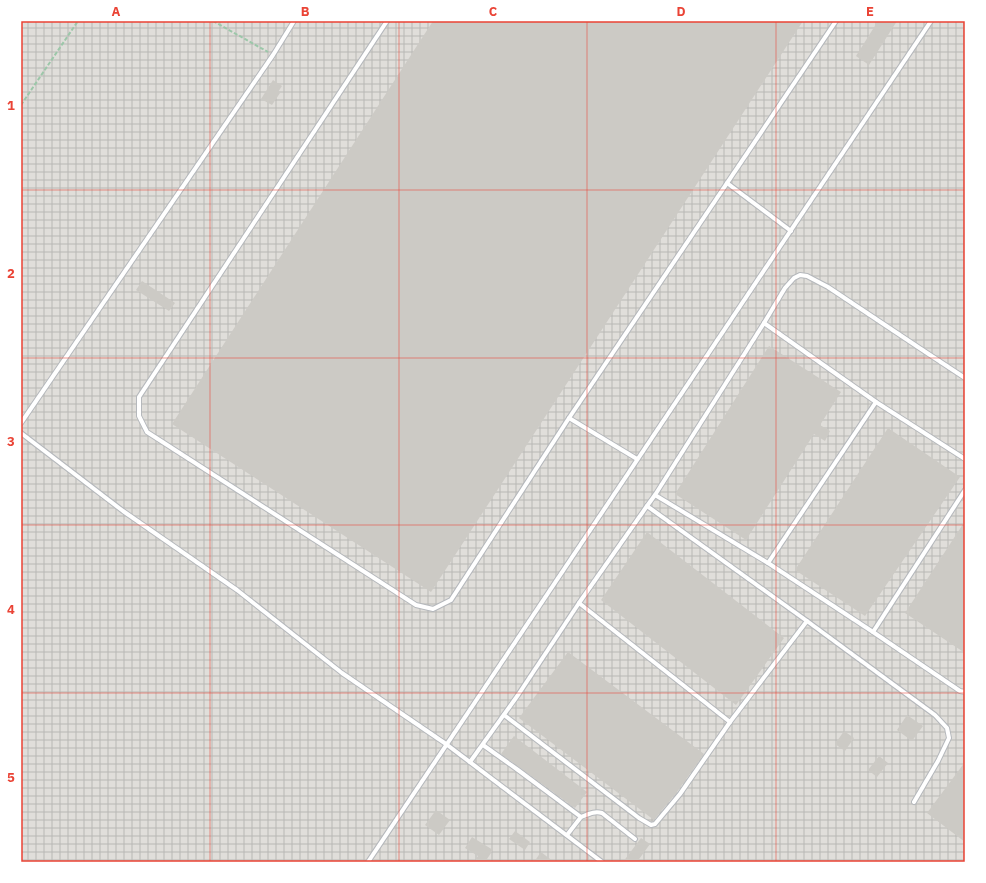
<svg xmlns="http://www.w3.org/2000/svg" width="986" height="883" viewBox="0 0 986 883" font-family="'IBM Plex Sans',sans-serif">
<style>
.industrial{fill:url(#industrial-grid)}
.building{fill:#cccac5}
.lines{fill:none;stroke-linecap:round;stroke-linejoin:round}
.lane-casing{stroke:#b5b8bc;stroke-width:6}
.path{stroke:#9cc7a9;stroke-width:2;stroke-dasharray:4 2;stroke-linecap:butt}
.lane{stroke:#fff;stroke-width:4}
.grid{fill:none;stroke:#ea4335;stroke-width:1;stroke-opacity:0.55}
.neatline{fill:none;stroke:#ea4335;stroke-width:1.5}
.grid-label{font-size:13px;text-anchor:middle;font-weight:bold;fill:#ea4335}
</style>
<defs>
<pattern id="industrial-grid" width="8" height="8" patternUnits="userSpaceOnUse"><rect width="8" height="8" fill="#e0deda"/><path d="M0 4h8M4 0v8" fill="none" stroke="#b9b8b5"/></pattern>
</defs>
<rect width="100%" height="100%" fill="#f1efe8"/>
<rect class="industrial" x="21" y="21" width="944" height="841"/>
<g class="building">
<path d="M433,21H803L431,592L172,424Z"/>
<path d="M878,21H897L869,65L856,56Z"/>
<path d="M273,80L282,86L278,92L280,93L272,105L261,99Z"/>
<path d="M142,281L175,303L169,311L136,290Z"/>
<path d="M769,346L841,392L820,425L830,431L825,441L814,434L746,540L675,494Z"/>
<path d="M888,428L960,477L865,616L795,570Z"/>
<path d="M965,521V653L905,613Z"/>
<path d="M647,532L784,638L736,705L601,600Z"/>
<path d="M568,652L704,754L677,792L654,820L519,718Z"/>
<path d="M907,715L923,726L912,741L897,730Z"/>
<path d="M844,731L854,738L845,751L835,744Z"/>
<path d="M514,736L587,792L575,808L501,754Z"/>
<path d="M879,756L888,763L877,777L868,770Z"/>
<path d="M965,762V842L927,813Z"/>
<path d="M436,810L450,820L439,835L425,825Z"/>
<path d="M515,831L530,842L525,850L509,839Z"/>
<path d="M472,837L493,850L485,862H474L478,856L465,848Z"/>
<path d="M641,838L650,844L637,862H623Z"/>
<path d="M541,852L554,862H534Z"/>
</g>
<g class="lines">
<defs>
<g id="lane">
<path d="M387,21L139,397V416L147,432L416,605L433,609L451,600L569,418L637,459"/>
<path d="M727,183L791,231"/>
<path d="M764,323L785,288L794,278L800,275L807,276L828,287L921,349L965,378"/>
<path d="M569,418L836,21"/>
<path d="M21,423L273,55L294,21"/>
<path d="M21,433L123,511L237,590L342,673L446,744L602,862"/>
<path d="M965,459L876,402L764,323L655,495L768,563L873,632L960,691L965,692"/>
<path d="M768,563L876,402"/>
<path d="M579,603L730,722L807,621L647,506"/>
<path d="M807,621L935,715L947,728L949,738L938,761L914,802"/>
<path d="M873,632L965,490"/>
<path d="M504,715L639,818L651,825L655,824L680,794L730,722"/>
<path d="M483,745L518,770L581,817L567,835"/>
<path d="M470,762L518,695L579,603L647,506L655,495"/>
<path d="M581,817C589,814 594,811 602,813L635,839"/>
<path d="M368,862C554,580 744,301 931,21"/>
</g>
</defs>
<use href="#lane" class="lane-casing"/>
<g class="path">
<path d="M213,21L268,52"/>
<path d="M21,105L78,21"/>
</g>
<use href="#lane" class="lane"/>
</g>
<path class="grid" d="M210,21V862M399,21V862M587,21V862M776,21V862M21,190H965M21,358H965M21,525H965M21,693H965"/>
<rect width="986" height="883" fill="none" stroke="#ffffff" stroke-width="44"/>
<rect x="22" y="22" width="942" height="839" class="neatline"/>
<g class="grid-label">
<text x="116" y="16">A</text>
<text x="305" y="16">B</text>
<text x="493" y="16">C</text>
<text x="681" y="16">D</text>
<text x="870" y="16">E</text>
<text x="11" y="110">1</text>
<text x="11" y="278">2</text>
<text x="11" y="446">3</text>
<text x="11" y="614">4</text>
<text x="11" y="782">5</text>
</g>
</svg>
